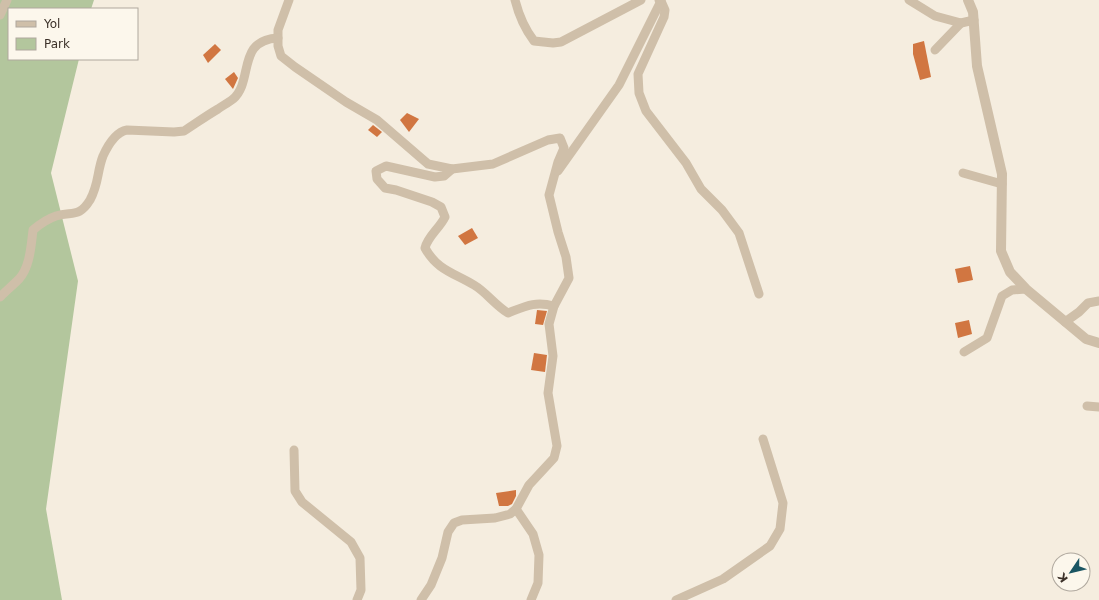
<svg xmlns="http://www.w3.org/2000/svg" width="1099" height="600" viewBox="0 0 1099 600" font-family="'DejaVu Sans',sans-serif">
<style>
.green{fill:#b3c69d}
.building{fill:#d17641}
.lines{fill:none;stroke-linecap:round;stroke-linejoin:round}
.minor{stroke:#cfbfa9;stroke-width:9}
.tertiary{stroke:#cfbfa9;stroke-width:10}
</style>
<rect width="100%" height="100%" fill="#f5eddf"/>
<path class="green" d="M0,0H94L91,9H9V59H79L51,173L78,281L46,509L62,600H0Z"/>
<g class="building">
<path d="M924,41L931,77L920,80L913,54V44Z"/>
<path d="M215,44L221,50L208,63L203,55Z"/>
<path d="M234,72L238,78L233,89L225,79Z"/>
<path d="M407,113L419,119L409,132L400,120Z"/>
<path d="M373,125L382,132L377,137L368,130Z"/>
<path d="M472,228L478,238L465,245L458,236Z"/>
<path d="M970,266L973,280L958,283L955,269Z"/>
<path d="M537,310L547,311L543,325L535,324Z"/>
<path d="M969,320L972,334L958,338L955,323Z"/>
<path d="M534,353L547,355L545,372L531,370Z"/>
<path d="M516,490V496L512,504L508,506H499L496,493Z"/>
</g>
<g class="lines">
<g class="minor">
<path d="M289,0L278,30V46L281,56L295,67L346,102L377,120L428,164L452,169L493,164L548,140L560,138L564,148L558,162L549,195L558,232L566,257L569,278L554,306L549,324L553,356L548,393L557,446L554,458L529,485L516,509L510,514L495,518L462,520L454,523L448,532L442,558L431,585L421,600"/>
<path d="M515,0C519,16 524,28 534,41L553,43L561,42L641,0"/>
<path d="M659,0L661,1L665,10L664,17L638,74L639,93L646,111L686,163L701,189L722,210L739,233L759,294"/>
<path d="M909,0L935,16L961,23L974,20"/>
<path d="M0,15L7,0"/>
<path d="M935,50L961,23"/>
<path d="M452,169L444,176L435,177L386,166L376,171L377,179L385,188L396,190L432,202L441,207L445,217C439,229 428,236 425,248C437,270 454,273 474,285C486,292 495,305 508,313C526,306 535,301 554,306"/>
<path d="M558,171L619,85L661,1"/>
<path d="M963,173L1002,184"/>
<path d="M0,297C6,291 13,285 19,279C30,267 31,246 33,230C40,224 47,219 56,216C72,211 79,218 90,200C99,184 97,171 103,156C108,145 116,132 127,130L174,132L184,131C195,124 206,116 218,109C222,106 228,103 233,99C254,81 236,40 278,38"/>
<path d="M1065,322L1079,312L1088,303L1099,301"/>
<path d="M964,352L987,338L1002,296L1012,290L1026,289"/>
<path d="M1087,406L1099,407"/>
<path d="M294,450L295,491L302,502L351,542L360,558L361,590L357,600"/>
<path d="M516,509L533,534L539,555L538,583L531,600"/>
<path d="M676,600L723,579L770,546L780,529L783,503L763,439"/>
</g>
<path class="tertiary" d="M968,0L973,12L977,66L1002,174L1001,251L1010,272L1026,289L1086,339L1099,343"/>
</g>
<rect x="8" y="8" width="130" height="52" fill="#fcf7ec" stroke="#afa89e"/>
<rect x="16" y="21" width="20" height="6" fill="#cfbfa9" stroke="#afa89e"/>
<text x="44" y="28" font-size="12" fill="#3c3129">Yol</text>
<rect x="16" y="38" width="20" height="12" fill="#b3c69d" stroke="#afa89e"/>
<text x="44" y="48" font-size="12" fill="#3c3129">Park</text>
<g transform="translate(1071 572) rotate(235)"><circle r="19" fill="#fcf7ec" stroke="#afa89e"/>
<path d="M0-3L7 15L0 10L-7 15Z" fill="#1a5562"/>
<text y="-6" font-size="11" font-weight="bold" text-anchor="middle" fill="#3c3129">K</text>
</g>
</svg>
